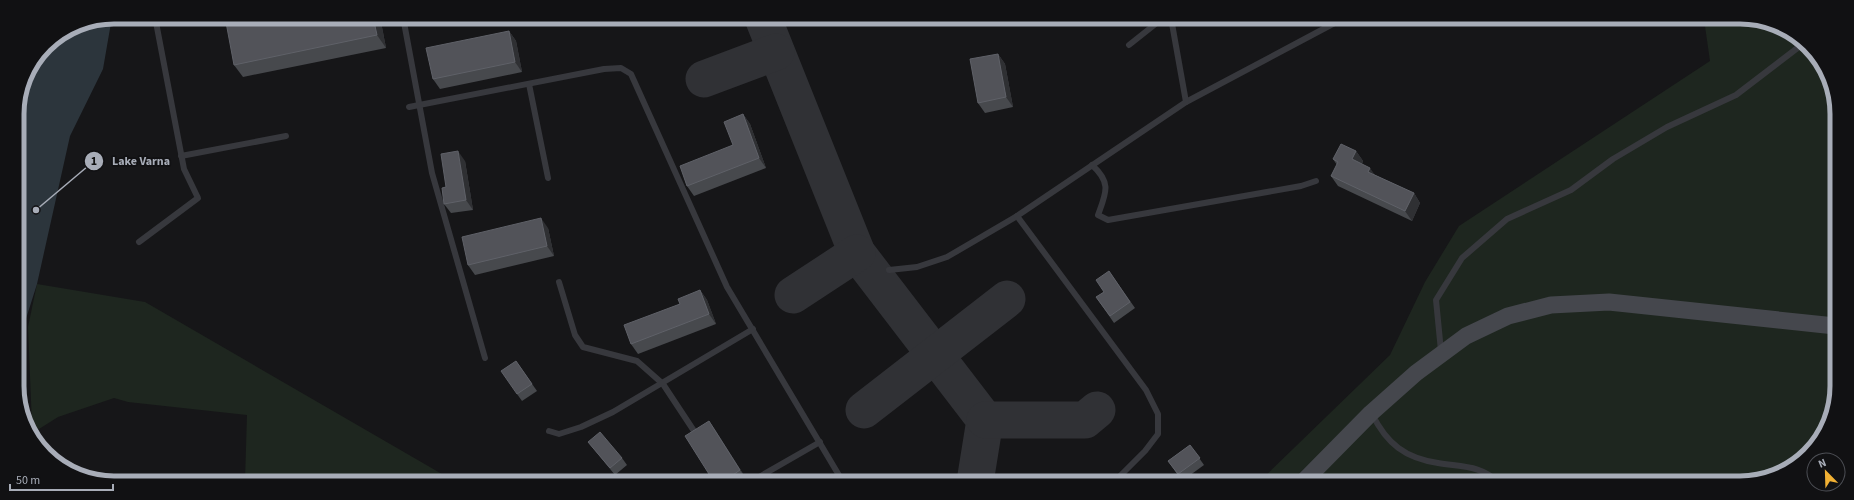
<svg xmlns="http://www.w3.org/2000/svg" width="1854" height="500" viewBox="0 0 1854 500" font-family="'Source Sans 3',sans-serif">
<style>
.green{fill:#1e261f}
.water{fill:#2c353c}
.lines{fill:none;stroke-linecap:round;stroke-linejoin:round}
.taxiway{stroke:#303135;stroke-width:37}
.lane{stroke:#37383d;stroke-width:6}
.secondary{stroke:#45474d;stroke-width:17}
.wall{fill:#47494d}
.shaded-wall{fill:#2f3033}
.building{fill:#525359;stroke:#5f6168}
.rim{fill:none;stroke:#a8adb8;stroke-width:5}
.leader{fill:none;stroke:#a8adb8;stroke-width:1.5}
.callout-dot{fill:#a8adb8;stroke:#111113;stroke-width:1.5}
.mark-label{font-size:12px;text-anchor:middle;font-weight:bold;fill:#111}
.callout-label{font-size:12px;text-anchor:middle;font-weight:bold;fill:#a8adb8;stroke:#111113;stroke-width:3.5;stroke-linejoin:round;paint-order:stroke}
</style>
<rect width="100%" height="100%" fill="#161618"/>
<g class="green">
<path d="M1704,19H1759L1809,46L1835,96V405L1824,434L1804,459L1777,476L1746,483L1259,482L1390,355L1425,282L1459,226L1710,61Z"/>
<path d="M37,284L145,302L454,481H245L247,415L128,402L114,398L58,417L39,429L32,425L28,327Z"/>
</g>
<path class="water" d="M112,17L103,69L70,136L37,284L24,325V414L19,405L17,108L25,77L46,45L77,24Z"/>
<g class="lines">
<g class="taxiway">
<path d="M763,18L857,253L985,420L975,482"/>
<path d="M704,79L776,52"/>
<path d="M793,295L857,253"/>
<path d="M864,410L1007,299"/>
<path d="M985,420H1085L1097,410"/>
</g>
<g class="lane">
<path d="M403,17L432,173L485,358"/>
<path d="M1129,45L1163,18"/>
<path d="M529,84L548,178"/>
<path d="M1186,102L1344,18"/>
<path d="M409,107L604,69L621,68L631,74L727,287L843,482"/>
<path d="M181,156L286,136"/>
<path d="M1092,165C1112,183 1106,193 1098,215L1108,220L1301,186L1316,181"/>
<path d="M139,242L198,198L184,169L155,17"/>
<path d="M889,270L917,267L947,257L1017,216"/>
<path d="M559,282L575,335L583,347L637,361L663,384L696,434"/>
<path d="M1441,351L1436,300L1462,258L1507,219L1571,190L1613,159L1667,127L1736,95L1804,43"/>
<path d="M1372,414C1387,444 1405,458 1438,463C1461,467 1482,465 1499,483"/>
<path d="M549,431L559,434L581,427L613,412L753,329"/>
<path d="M752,481L820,442"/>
<path d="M1114,482L1145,451L1158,434V414L1146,390L1017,216L1186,102L1171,18"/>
</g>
<path class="secondary" d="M1303,482L1371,413L1416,373L1466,336L1508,316L1551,305L1609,302L1835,326"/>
</g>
<g class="wall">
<path d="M380,17L386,48L243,77L234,65Z"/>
<path d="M989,18H1041L995,26Z"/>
<path d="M509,31L516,41L522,72L440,89L433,79Z"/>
<path d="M998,54L1005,64L1013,107L985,113L978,103Z"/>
<path d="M743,114L750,124L766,168L694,196L687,186L733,145Z"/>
<path d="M1356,151L1363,161L1362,164L1375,175L1414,193L1420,203L1412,221L1338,186L1331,176L1337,165L1333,159Z"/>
<path d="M465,161L473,210L451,213L444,204L446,187Z"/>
<path d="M548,228L554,256L475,275L468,265Z"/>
<path d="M1109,271L1135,308L1114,323L1096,297L1104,292Z"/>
<path d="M700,290L707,300L716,324L638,354L631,344L680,304Z"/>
<path d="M516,361L537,391L522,401L517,394Z"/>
<path d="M709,421L747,480L745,482H714Z"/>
<path d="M588,442L622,458L627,465L615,475L593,448Z"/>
<path d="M1190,445L1204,465L1182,481L1168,461Z"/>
</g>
<g class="shaded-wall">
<path d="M373,17H380L386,48L377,35Z"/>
<path d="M509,31L516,41L522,72L515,62Z"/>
<path d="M998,54L1005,64L1013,107L1006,97Z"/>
<path d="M743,114L750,124L766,168L759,158Z"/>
<path d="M458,151L465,161L473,210L466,200Z"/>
<path d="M1356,151L1363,161L1359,169L1352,159Z"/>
<path d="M1370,168L1377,178L1368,172Z"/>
<path d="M1414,193L1420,203L1412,221L1405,211Z"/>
<path d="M541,218L548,228L554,256L547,246Z"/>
<path d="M700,290L707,300L716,324L709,314Z"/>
<path d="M709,421L716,431L747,480L740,470Z"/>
</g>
<g class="building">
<path d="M225,17H373L377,35L234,65Z"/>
<path d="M509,31L515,62L433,79L426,48Z"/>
<path d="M998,54L1006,97L978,103L970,59Z"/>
<path d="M743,114L759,158L687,186L680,166L733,145L724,122Z"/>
<path d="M1341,144L1356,151L1352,159L1370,168L1368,172L1414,193L1405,211L1331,176L1338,162L1333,159Z"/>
<path d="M458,151L466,200L444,204L442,188L446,187L441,154Z"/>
<path d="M541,218L547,246L468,265L462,237Z"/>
<path d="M1109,271L1130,302L1110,316L1096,297L1104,292L1096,280Z"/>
<path d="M700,290L709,314L631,344L624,325L680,304L678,299Z"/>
<path d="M516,361L532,384L517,394L501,371Z"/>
<path d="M709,421L740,470L723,482H714L685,436Z"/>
<path d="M600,432L622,458L610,468L588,442Z"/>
<path d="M1190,445L1200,458L1178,474L1168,461Z"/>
</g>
<path d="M0 0H1854V500H0ZM114 24H1740A90 90 0 0 1 1830 114V386A90 90 0 0 1 1740 476H114A90 90 0 0 1 24 386V114A90 90 0 0 1 114 24Z" fill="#111113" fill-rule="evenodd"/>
<path class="rim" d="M114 24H1740A90 90 0 0 1 1830 114V386A90 90 0 0 1 1740 476H114A90 90 0 0 1 24 386V114A90 90 0 0 1 114 24Z"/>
<path class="leader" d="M36 210L94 161"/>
<g class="callout-dot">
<circle cx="36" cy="210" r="4"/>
<circle cx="94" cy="161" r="10"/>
</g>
<g class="mark-label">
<text x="94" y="165">1</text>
</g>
<g class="callout-label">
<text x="141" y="165">Lake Varna</text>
</g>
<g transform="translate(1826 472) rotate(337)"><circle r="19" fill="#111113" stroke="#4d4f55"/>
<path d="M0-3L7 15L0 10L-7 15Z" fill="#f2b134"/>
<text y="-6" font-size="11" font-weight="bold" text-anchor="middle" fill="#a8adb8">N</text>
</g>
<path d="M10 484v6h103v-6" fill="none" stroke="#a8adb8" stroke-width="2"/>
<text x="16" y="484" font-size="12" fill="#a8adb8" stroke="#111113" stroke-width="3" paint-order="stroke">50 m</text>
</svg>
